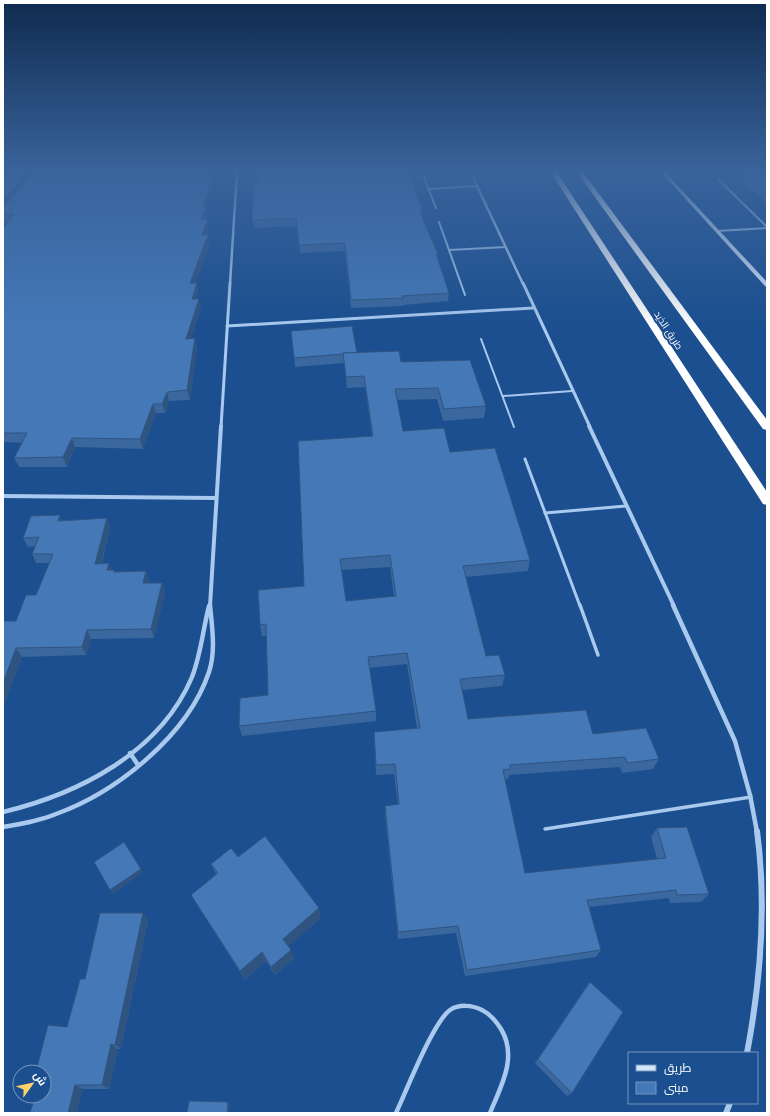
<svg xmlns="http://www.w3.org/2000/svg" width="770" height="1116" viewBox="0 0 770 1116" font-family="'Roboto Condensed',Cairo,sans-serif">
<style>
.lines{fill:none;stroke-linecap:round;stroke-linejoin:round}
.lane-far3{stroke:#a9c9ee;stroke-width:2}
.lane-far2{stroke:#a9c9ee;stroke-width:3}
.lane-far1{stroke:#a9c9ee;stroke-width:3.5}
.lane{stroke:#a9c9ee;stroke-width:4.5}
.street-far4{stroke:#a9c9ee;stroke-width:2.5}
.street-far3{stroke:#a9c9ee;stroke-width:3}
.street-far2{stroke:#a9c9ee;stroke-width:4}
.street-far1{stroke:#a9c9ee;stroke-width:4.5}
.street{stroke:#a9c9ee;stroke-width:6}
.secondary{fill:#d6e6fa;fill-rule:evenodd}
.highway{fill:#fff;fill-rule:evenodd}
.wall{fill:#3a679d;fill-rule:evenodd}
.shaded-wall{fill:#305480}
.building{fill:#4478b7;stroke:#305480;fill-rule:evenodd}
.labels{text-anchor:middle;stroke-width:3.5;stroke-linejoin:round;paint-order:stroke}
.far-street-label{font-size:10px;fill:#fff;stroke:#1b4f8f}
</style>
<rect width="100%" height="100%" fill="#1b4f8f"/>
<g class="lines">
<g class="lane-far3">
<path d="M423,175L436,208"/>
<path d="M719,180L767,227"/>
<path d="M428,189L478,186"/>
<path d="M439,222L465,295"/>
<path d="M717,231L767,228"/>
<path d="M449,250L506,247"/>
<path d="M481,339L514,427"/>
<path d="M503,396L572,391"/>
</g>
<g class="lane-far2">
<path d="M525,459L580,606"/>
<path d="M545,513L626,506"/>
</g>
<g class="lane-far1">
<path d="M580,605L598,655"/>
<path d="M545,829L751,797"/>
</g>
<path class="lane" d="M396,1113C406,1092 433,1022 450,1010C459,1004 472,1005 482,1010C490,1014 496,1021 501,1029C518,1057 501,1086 490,1113"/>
<g class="street-far4">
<path d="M470,171L523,284"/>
<path d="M230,284L237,171"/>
</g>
<g class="street-far3">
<path d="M523,283L590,427"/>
<path d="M227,326L533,308"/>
<path d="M221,427L230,283"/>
</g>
<g class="street-far2">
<path d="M589,426L674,606"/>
<path d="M3,496L215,498"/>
<path d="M210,606L221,426"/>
</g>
<g class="street-far1">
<path d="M673,605L735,741L750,795L757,832"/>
<path d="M130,753L138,765"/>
<path d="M3,812C78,794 160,753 192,677C201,654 203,629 209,606"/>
<path d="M3,827C21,824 39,821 56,814C117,792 188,735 209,672C216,651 212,627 210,605"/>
</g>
<g class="street">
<path d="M747,1053C761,979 767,906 757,831"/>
<path d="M726,1113L730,1103"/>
</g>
<path class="secondary" d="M660,171H664L767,282V287L765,286Z"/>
<g class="highway">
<path d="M550,171H556L767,492V505L763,504Z"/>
<path d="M576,171H582L767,420V430L763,429Z"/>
</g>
</g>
<g class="wall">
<path d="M3,171H214L210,198L206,210L207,215L206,219L209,228L207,235L210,244L195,283L198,292L196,299L201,308L191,339L195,338L197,348L190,400L169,401L165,413H156L143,449L75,447L67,467H19L14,458L22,443L3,442V229L8,223H3Z"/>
<path d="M731,171H767V204L756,192H752L730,172Z"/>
<path d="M422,209V215L424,222L438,254V260L449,293L448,301L403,305V306L351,308L345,251L300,253L297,226L254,228L252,220Z"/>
<path d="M291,331L357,353L401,362L486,406L484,418L443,421L437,399L397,400L403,431L450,452L530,560L528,571L466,577L486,656L505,675L502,686L462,690L468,719L593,734L659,759L653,769L622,773L620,767L509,775L508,779H505L525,873L657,859L651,837L657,828L709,894L701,902L670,903L669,898L589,907L601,950L596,957L465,976L456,933L398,939L385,815V806L398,805L394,774L376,775L374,732L417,729L407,664L369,668L376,711V721L242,736L239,726L268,695L266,636H262L260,625L304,586L372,436L365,387L347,388L344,363L295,367ZM390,567L394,596L346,601L342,570Z"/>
<path d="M60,515L62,520L110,527L102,563L112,570H114L115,572L146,571L149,580L148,583H162L165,592L154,638L91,639L86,655L22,657L3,707L16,621L36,595L49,563H36L32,554L35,546L28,547L23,538Z"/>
<path d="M238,857L321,918L288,946L294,959L275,975L266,961L245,980L191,895L216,874L211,864Z"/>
<path d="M148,920L121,1049H118L109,1089H82L77,1113H30L44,1072H39L36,1071L67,1027L85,979Z"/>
<path d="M590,982L572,1093L567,1096L535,1063L585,988Z"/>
</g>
<g class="shaded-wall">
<path d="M28,171H38L3,213V201Z"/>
<path d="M212,171H214L210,198L206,210L207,215L202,228L201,219L203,207Z"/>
<path d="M208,219L209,228L204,244L202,235Z"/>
<path d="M208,235L210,244L192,292L190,283Z"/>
<path d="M197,283L198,292L194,308L192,299Z"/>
<path d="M199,299L201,308L188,348L186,339Z"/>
<path d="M195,338L197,348L190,400L187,390Z"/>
<path d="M167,392L169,401L165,413L162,404Z"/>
<path d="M153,404L156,413L143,449L140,439Z"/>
<path d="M72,438L75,447L67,467L63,457Z"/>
<path d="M60,515L64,524L58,521Z"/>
<path d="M107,518L110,527L99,572L95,564Z"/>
<path d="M109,563L113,572L107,570Z"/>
<path d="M146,571L149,580L146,592L143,583Z"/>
<path d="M162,583L165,592L154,638L151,629Z"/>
<path d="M87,630L91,639L86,655L82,647Z"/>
<path d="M16,648L22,657L3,707V683Z"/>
<path d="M127,846L143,872L113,894L110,890Z"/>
<path d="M319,908L321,918L286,948L283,939Z"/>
<path d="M143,913L148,920L121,1049L115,1045Z"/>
<path d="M291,950L294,959L275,975L271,967Z"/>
<path d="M262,952L266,961L245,980L240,971Z"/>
<path d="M111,1044L118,1049L109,1089L102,1085Z"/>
<path d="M75,1085L82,1089L77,1113H68Z"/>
<path d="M228,1102L230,1104L229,1113H227Z"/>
</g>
<g class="building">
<path d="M3,171H28L3,201Z"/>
<path d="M35,171H212L209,190L203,207H206L201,219H208L202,235H208L190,283H197L192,299H199L186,339L195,338L187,390L167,392L162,404H153L140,439L72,438L63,457L14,458L27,433H3V272L4,271H3V239L4,237H3V229L14,214H3V208Z"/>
<path d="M258,171H407L422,209H420L424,222L438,254H436L449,293L402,296L403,298L351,300L345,243L299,245L296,218L252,220L254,181H258Z"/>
<path d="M741,171H767V191L759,183H755Z"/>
<path d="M352,326L357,353H343V354L294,358L291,331Z"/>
<path d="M399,351L401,362L470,360L486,406L444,409L438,388L395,389L403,431L444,428L450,452L495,448L530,560L463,566L486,656L499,655L505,675L460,679L468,719L586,710L593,734L646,728L659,759L627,763L625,757L510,765V769L503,770L525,873L666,858L657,828L687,827L709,894L677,895L676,890L587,900L601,950L467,970L458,926L398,932L385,806L399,804L395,764L376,765L374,732L420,728L407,653L368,657L376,711L239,726L240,698L268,695L266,624L260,625L258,590L304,586L298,441L373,436L364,376L346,377L343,353ZM390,555L396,596L346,601L340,559Z"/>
<path d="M60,515L58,521L107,518L95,564L109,563L107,570H114V572L146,571L143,583H162L151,629L87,630L82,647L16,648L3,683V621H16L26,595H36L53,554H32L39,537L23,538L31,516Z"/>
<path d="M265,836L319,908L283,939L291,950L271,967L262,952L240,971L191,895L218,873L211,864L231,848L238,857Z"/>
<path d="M124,842L141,869L110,890L94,862Z"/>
<path d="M100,913H143L115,1045L111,1044L102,1085H75L68,1113H30L35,1096H44V1072L36,1071L48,1025L67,1027L80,979H85Z"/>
<path d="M590,982L623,1012L572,1093L538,1059Z"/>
<path d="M189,1101L228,1102L227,1113H187Z"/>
</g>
<linearGradient id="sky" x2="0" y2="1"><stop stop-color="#0f2b4f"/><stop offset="0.52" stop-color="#39639b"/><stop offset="1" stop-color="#39639b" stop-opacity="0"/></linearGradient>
<rect width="770" height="327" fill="url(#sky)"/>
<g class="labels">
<g class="far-street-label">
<text transform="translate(669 330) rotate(57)" y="4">طريق الذيد</text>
</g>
</g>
<rect width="770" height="1116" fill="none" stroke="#ffffff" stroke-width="8"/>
<rect x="628" y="1052" width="130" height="52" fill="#1b4f8f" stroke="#7695bc"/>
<rect x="636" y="1065" width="20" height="6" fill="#d6e6fa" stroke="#7695bc"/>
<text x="664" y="1072" font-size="12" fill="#ffffff">طريق</text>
<rect x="636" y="1082" width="20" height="12" fill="#4478b7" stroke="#7695bc"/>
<text x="664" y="1092" font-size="12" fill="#ffffff">مبنى</text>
<g transform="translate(32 1084) rotate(57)"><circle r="19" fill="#1b4f8f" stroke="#7695bc"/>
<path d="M0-3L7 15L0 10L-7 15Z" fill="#ffd166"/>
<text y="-6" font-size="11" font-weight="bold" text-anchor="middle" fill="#ffffff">ش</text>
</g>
</svg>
